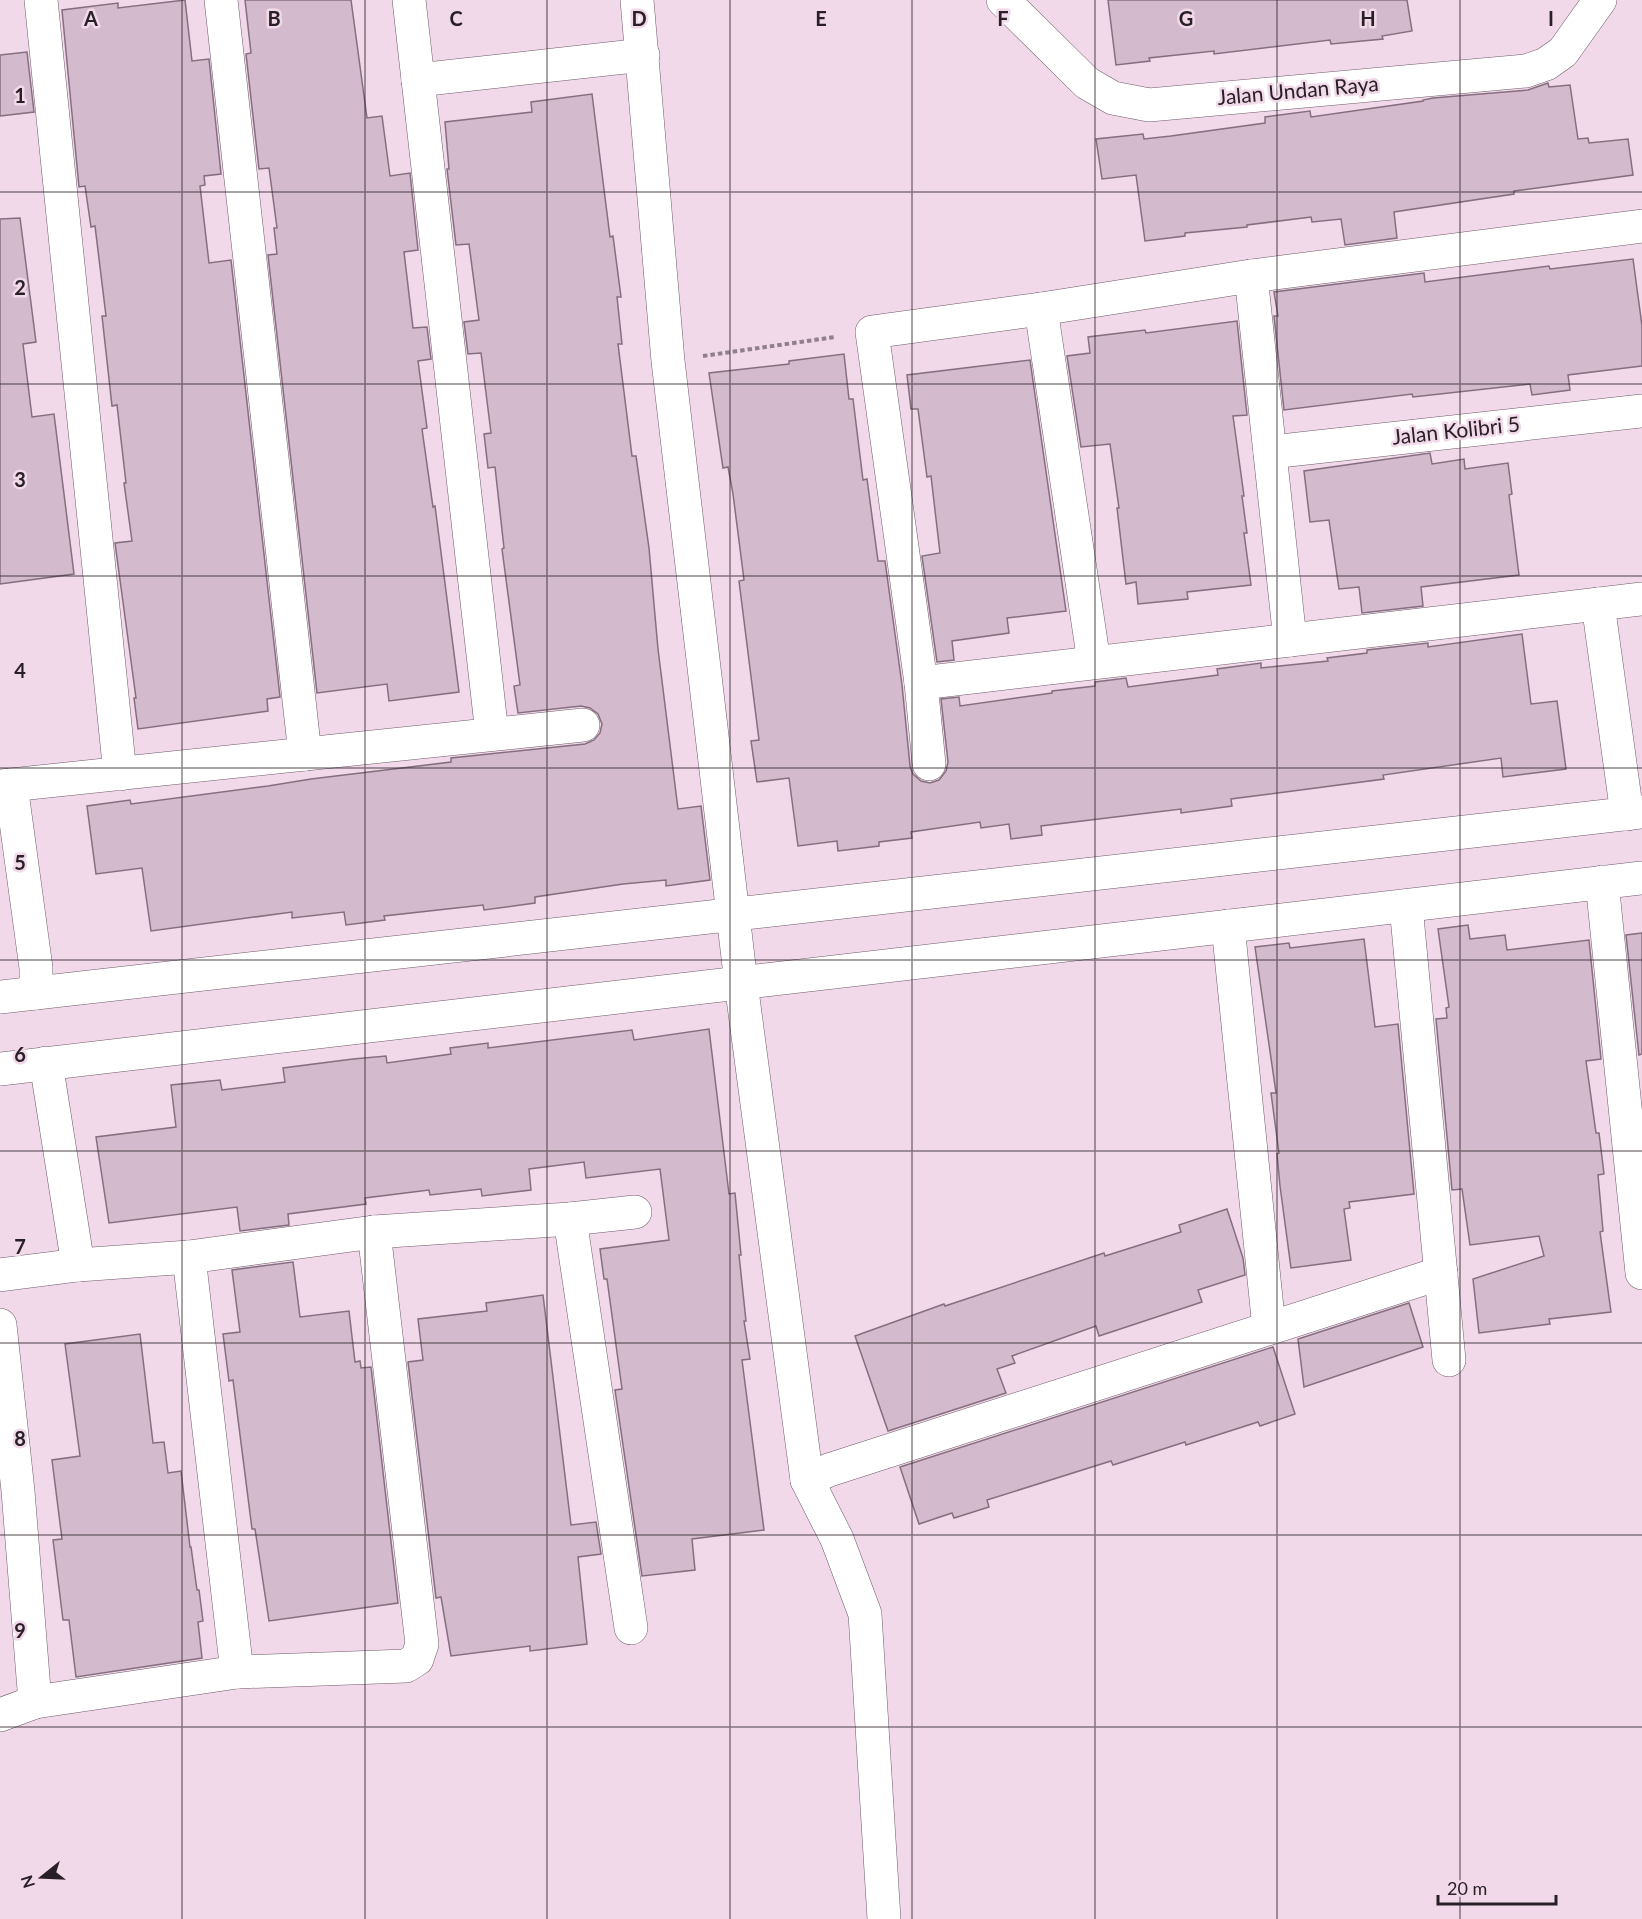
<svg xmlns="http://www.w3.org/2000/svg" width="1642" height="1919" viewBox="0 0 1642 1919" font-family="Lato,sans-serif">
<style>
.building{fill:#d3bbcd;stroke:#856f7f;stroke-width:1.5}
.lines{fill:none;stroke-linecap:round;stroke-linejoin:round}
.minor-casing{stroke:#6f5a69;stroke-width:34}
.path{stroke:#91808c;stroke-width:4;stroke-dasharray:4.5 3;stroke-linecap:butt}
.minor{stroke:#fff;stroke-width:33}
.grid{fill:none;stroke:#292027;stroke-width:1.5;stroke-opacity:0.55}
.labels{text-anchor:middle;stroke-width:5;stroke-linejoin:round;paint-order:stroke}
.street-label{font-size:21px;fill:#292027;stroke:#f1d9ea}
.grid-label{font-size:20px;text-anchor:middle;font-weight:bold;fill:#292027;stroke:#f1d9ea;stroke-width:5;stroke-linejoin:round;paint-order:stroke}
</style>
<rect width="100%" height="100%" fill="#f1d9ea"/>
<g class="building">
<path d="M185,0L192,61L209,59L221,174L204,176L205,185L200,186L209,263L231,260L280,697L267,699L268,711L138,729L134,698H136L115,543L132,541L124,483H126L117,405L112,406L102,316H106L95,226L91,227L85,186L79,187L62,10L118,3V8Z"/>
<path d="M245,0H351L367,118L382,116L390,176L410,173L418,250L404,252L413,328L427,327L431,359L418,361L427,428L422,429L433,507L435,506L459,692L389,701L387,684L317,693L268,255L277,254L274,228H277L269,168L259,169L246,54L251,53Z"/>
<path d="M1108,0H1407L1412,31L1382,36L1383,39L1331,44L1330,40L1214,54V51L1149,58L1150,61L1116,65Z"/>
<path d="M27,52L34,112L0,116V55Z"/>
<path d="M1548,83L1549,87L1570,85L1578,139L1588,138L1589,143L1628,139L1633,175L1514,191V194L1394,212L1397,238L1345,245L1341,219L1312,222L1311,217L1247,225V227L1185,233V236L1145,241L1136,175L1102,179L1096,139L1143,134L1144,139L1171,136L1265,123V117L1310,111L1311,117L1423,101V100L1433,98L1528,90Z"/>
<path d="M592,94L610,237L613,236L621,297H617L622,344H618L632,456H636L649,548L658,649L678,809L701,806L710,880L666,886V880L623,884L535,897V903L484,910L483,905L384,916L385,920L346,925L344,912L292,918V912L151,931L142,868L96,874L87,806L130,800L131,804L268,786L311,779L451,762V758L585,744L594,740L600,733L602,724L598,714L590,708L581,706L518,713L514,686L520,685L502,549L504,548L495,467L488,468L484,434L491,433L481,353L468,354L464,322L479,320L469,244L456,245L447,169H449L445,122L532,112L531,102Z"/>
<path d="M20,218L36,342L23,344L32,417L54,414L74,574L0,584V219Z"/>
<path d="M1633,259L1642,326V366L1568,375L1570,390L1532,395L1530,384L1413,397L1412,394L1284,410L1274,316H1278L1274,292L1424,273L1425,282L1549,266L1550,269Z"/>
<path d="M1237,321L1247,415L1233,416L1244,496H1242L1247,533H1244L1251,585L1187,592L1188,599L1138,604L1136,582L1126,584L1117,508H1119L1110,444L1081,447L1067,356L1090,353L1088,337L1145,330L1146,333Z"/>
<path d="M844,354L849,399H853L863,480L867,479L878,561H885L902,685L910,766L913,774L921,781L930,783L939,780L946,771L948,762L941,699L959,697L960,706L1052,693V691L1095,686V682L1126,678L1128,687L1218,675L1217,669L1261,663V668L1328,661L1327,658L1367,653V650L1428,643V647L1522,634L1531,704L1557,701L1566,769L1503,777L1501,758L1383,775L1384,779L1231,799L1232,806L1181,813V809L1041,826L1042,835L1011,839L1009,824L981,828L980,822L911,832L912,838L879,842V846L838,851L837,841L798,846L789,778L757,782L751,741L759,740L739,581L744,580L733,494L728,467L723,468L709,373L789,364V361Z"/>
<path d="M1030,360L1066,611L1007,618L1009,633L952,641L954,660L937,662L922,556L940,553L931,476L927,477L918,409H911L907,375Z"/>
<path d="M1430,453L1432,464L1464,459L1465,469L1508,463L1512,494L1509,495L1519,575L1421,587L1423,606L1362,613L1359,587L1339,589L1329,520L1310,522L1304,471Z"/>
<path d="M1468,925L1470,939L1505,935L1507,950L1589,940L1601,1059L1586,1061L1596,1133H1599L1604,1174L1598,1175L1603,1231L1600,1232L1611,1312L1549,1319L1550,1324L1479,1333L1473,1279L1544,1256L1539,1236L1470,1245L1462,1189L1452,1190L1436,1019L1447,1018L1446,1008L1449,1007L1438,929Z"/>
<path d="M1642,933V1054L1639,1055L1626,935Z"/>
<path d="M1364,939L1375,1027L1398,1024L1414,1194L1349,1202L1350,1208L1344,1209L1351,1260L1291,1268L1280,1186L1277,1154L1279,1153L1271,1093H1276L1255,947L1289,943L1290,948Z"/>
<path d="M709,1029L729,1194L735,1193L741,1255H739L746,1321H744L750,1359L742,1360L764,1530L692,1539L695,1570L642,1576L615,1390L622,1389L607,1279H604L600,1249L669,1240L660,1169L586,1178L584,1162L529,1169L531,1190L482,1196L481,1189L430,1195L429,1190L365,1198L366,1204L288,1214L289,1225L240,1231L237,1207L109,1223L96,1137L176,1127L171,1085L220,1080L222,1090L285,1082L283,1068L353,1059L386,1056L387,1063L451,1054L450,1048L488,1043V1048L632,1030L634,1040Z"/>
<path d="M1227,1209L1243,1258L1245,1275L1198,1290L1202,1302L1099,1336L1096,1326L1012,1356L1015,1363L997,1369L1006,1393L888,1431L855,1336L944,1304L945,1306L1104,1253L1105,1256L1181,1232L1179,1225Z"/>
<path d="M293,1262L300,1317L349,1311L355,1362L360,1361L361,1368L371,1367L398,1603L269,1621L255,1529H252L233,1380L229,1381L223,1334L240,1332L232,1270Z"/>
<path d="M543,1295L571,1525L596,1522L601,1554L578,1557L587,1644L530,1651V1646L451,1656L441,1597L436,1598L408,1362L423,1360L418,1319L487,1311L486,1303Z"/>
<path d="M1409,1303L1423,1347L1304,1387L1298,1339Z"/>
<path d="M140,1334L153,1443L164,1442L168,1473L181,1471L190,1547H191L197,1590H199L203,1621L198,1622L202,1658L76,1677L69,1620H63L53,1540L62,1539L52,1460L80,1456L65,1344Z"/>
<path d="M1273,1347L1295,1414L1260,1426L1258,1422L1186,1445L1185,1442L1113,1465L1111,1461L987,1500L989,1507L954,1518L952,1513L919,1524L900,1467Z"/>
</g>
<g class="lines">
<defs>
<g id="minor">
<path d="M41,0L120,774"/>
<path d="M221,0L305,754"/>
<path d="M409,0L492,734"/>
<path d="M637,0L668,361L741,983L807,1480L837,1539L865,1614L884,1919"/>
<path d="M1003,0L1087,83L1113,98L1149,105L1526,71L1546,64L1563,52L1600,0"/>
<path d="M418,80L643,55"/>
<path d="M1251,276L1290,640"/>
<path d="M1041,309L1094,662"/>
<path d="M1270,452L1642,411"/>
<path d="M1598,604L1627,814"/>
<path d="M921,683L1642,599"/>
<path d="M929,764L921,683L872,332L1041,309L1251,276L1642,226"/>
<path d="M11,785L36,968V993"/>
<path d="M0,786L583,725"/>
<path d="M1602,882L1642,1273"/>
<path d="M1406,906L1449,1360"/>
<path d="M1228,926L1269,1328"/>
<path d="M0,997L1642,812"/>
<path d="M46,1063L78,1265"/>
<path d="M0,1069L1642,878"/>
<path d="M570,1219L631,1628"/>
<path d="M189,1257L237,1672"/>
<path d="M0,1275L78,1265L189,1257L374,1232L570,1219L635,1212"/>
<path d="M0,1325L18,1491L35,1702"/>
<path d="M807,1480L829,1470L1441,1273"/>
<path d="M0,1715L35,1702L237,1672L406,1666L417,1659L422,1644L374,1232"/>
</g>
</defs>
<use href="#minor" class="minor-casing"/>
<path class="path" d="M703,356L835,337"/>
<use href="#minor" class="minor"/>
</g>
<path class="grid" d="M182,0V1919M365,0V1919M547,0V1919M730,0V1919M912,0V1919M1095,0V1919M1277,0V1919M1460,0V1919M0,192H1642M0,384H1642M0,576H1642M0,768H1642M0,960H1642M0,1151H1642M0,1343H1642M0,1535H1642M0,1727H1642"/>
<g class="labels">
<g class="street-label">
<text transform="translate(1298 91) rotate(-5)" y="7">Jalan Undan Raya</text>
<text transform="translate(1456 431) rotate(-6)" y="7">Jalan Kolibri 5</text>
</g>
</g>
<g class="grid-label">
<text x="91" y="26">A</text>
<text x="274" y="26">B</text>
<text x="456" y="26">C</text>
<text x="639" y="26">D</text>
<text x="821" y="26">E</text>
<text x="1003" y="26">F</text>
<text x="1186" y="26">G</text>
<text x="1368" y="26">H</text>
<text x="1551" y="26">I</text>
<text x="20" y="103">1</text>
<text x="20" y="295">2</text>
<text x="20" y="487">3</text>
<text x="20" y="678">4</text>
<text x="20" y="870">5</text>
<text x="20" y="1062">6</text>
<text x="20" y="1254">7</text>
<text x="20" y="1446">8</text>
<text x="20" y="1638">9</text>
</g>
<g transform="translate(42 1877) rotate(252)" stroke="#f1d9ea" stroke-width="4.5" paint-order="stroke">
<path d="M0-4.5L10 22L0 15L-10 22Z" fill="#292027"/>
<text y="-9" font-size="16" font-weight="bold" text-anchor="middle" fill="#292027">N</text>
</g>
<path d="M1438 1895v9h118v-9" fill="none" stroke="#292027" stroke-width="3"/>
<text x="1447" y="1895" font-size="18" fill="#292027" stroke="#f1d9ea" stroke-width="4.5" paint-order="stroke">20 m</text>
</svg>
